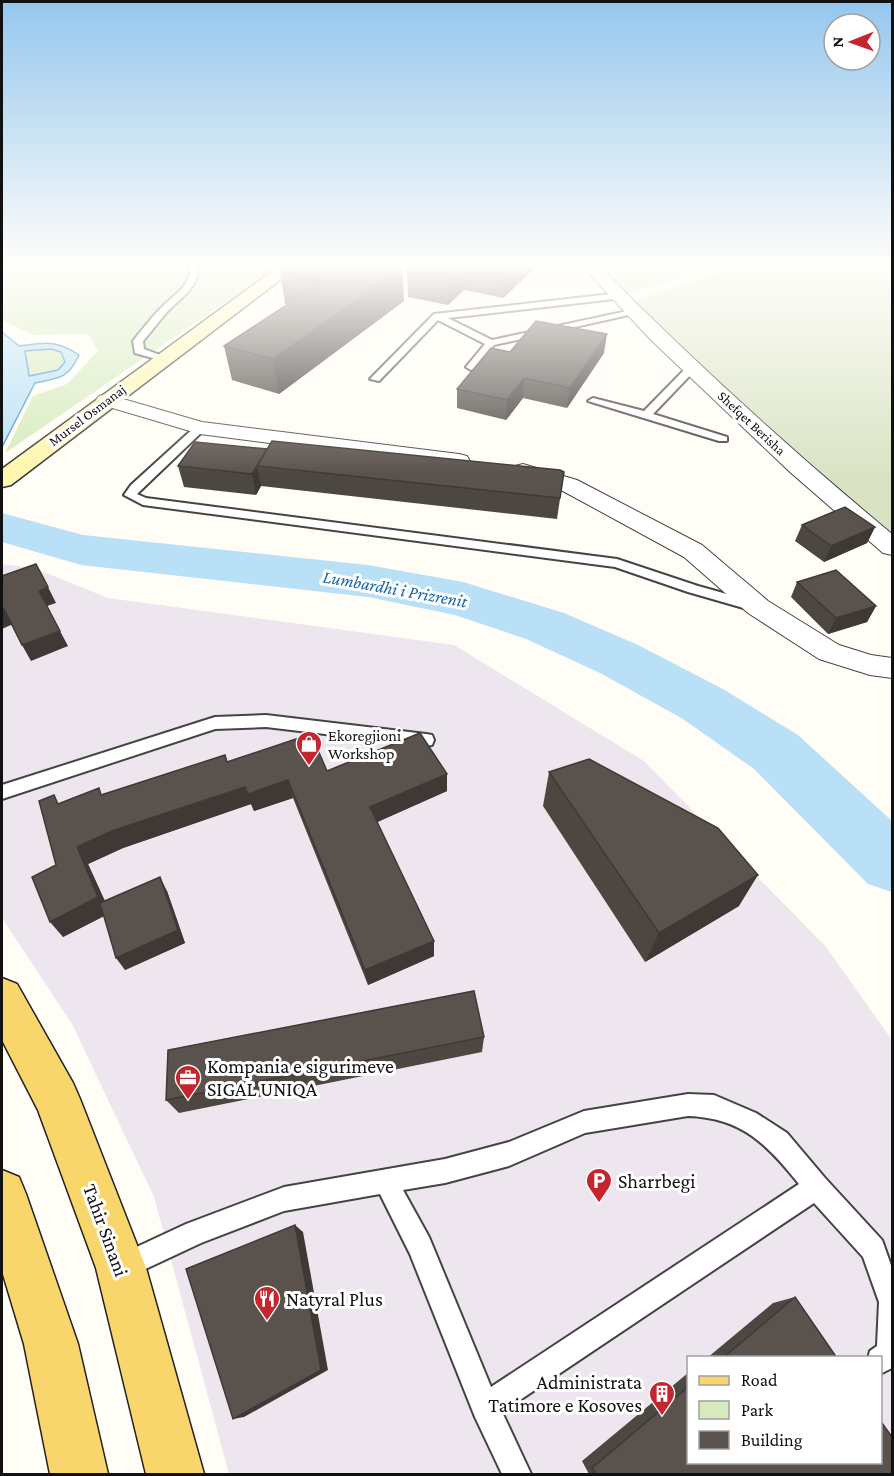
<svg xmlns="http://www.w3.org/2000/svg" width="894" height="1476" viewBox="0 0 894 1476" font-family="'Crimson Pro',serif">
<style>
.industrial{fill:#eee6ef;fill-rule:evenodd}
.green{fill:#d5ebbd}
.cemetery{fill:#d9e3c4}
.water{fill:#b9e0f7;stroke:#3f96cf;stroke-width:1.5;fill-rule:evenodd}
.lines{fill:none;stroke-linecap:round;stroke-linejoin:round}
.river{fill:#b9e0f7;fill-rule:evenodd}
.lane-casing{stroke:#444;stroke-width:4}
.street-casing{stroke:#444;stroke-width:2}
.secondary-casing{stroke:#333;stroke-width:3}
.primary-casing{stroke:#222;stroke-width:3}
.lane{fill:#fff;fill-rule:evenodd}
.street{fill:#fff;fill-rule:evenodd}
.secondary{fill:#fff6b0;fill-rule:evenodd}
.primary{fill:#f9d66b;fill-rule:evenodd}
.wall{fill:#4d4742}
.shaded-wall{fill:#3f3936}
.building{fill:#5a524d;stroke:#3f3936;stroke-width:1.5}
.labels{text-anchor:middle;stroke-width:6;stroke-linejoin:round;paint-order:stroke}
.far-street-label{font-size:14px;fill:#111;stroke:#fff}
.poi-label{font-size:16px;fill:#111;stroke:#fff;text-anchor:start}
.water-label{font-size:18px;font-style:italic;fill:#1768a6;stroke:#fff}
.near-poi-label{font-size:20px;fill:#111;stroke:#fff;text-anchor:start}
.near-street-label{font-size:20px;fill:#111;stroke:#fff}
</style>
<rect width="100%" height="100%" fill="#fffdf5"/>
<path class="industrial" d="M2,564L34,568L108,598L454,645L644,761L826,947L892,1040V1474H229L154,1197L72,1024L2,918ZM688,1358H880V1462H688Z"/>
<g class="green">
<path d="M2,267H277L5,453L33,396L67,384L98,351L88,334L33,335L2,320Z"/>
<path d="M51,349L61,352L65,362L59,370L29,377L25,351Z"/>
</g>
<g class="cemetery">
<path d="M600,267H717L620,296Z"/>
<path d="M735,267H892V534L749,409L633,301Z"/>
</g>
<path class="water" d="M2,332L19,346C44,343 56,339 79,355C68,379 59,378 35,383L2,447ZM51,349L61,352L65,362L58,370L29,376L25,351Z"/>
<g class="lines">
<path class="river" d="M2,513L83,535L368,565L463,582L564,613L638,645L723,689L798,735L892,821V892L868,884L754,769L683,719L600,673L526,639L455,615L368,597L81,565L2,542Z"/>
<defs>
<g id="lane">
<path d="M190,267H198C198,289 181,297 167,312C159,321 151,332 143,341L144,349L168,358L163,361L135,353L133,341C142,330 151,318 161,308C174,294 190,288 190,267Z"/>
<path d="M620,293L625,296L623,298L448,318L492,340L637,309L642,312L494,345L475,369L471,370L466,367L485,344L438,320L379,381L370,379L434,314Z"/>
<path d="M689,365L698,367L653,414L727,437V441H719L588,401L593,398L644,411Z"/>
<path d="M200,425L206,428L204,430L137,494L146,498L617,559L698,586L759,603L761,606L754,611L688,592L615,567L143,505L124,495L131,485L196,426Z"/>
<path d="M266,715L426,734L432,735L434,740L432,745L426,746L266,727L215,729L2,799V785L215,717Z"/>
<path d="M688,1094L714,1095L756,1113L787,1133L825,1178L882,1240L892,1268V1368L880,1374V1358H868L870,1351L877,1346L879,1302L863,1257L814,1203L502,1412L531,1474H502L475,1417L410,1254L380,1194L284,1211L201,1243L122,1280L113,1276L109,1267L113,1258L186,1224L284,1187L445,1159L509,1142L584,1111ZM688,1116C742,1118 767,1144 799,1184L491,1387L429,1237L403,1190L445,1183L509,1166L585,1133Z"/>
</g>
<g id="street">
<path d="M583,267H600C693,361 791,450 892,534V555L883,553L790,472L651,340Z"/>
<path d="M106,394L202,422L459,454L467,456L470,461L467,466L459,468L200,434L99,404L96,400L99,396Z"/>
<path d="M523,464L577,480L702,545L768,601L839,645L871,655L892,658V678L870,675L819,659L748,613L684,557L561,490L515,476L512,471L515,466Z"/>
</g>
<path id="secondary" d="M278,267H297L11,485L2,487V469Z"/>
<g id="primary">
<path d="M2,978L17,984L73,1083L80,1099L146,1268L204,1474H146L96,1268L38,1110L2,1040Z"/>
<path d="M2,1170L19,1177L26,1194L78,1344L108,1474H50L24,1344L2,1271Z"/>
</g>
</defs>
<use href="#lane" class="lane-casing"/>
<use href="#street" class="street-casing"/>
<use href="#secondary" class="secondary-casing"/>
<use href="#primary" class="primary-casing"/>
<use href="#lane" class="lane"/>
<use href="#street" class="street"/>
<use href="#secondary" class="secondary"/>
<use href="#primary" class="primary"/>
</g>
<g class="wall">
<path d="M407,267H534V269L503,298L464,290L448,305L408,297Z"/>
<path d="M402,268L404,301L279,394L232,380L224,346L288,304H285L280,271Z"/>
<path d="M510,352L604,353L567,408L523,398L506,420L457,408V389Z"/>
<path d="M267,449L564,472L557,519L261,486L256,495L184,487L178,466Z"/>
<path d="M802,525L875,527L867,543L824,562L795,541Z"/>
<path d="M797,582L876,606L867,622L828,634L791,597Z"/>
<path d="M227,762L327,771L447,791L377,822L434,941V956L368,985L293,798L254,811L251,804L123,848L88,864L105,901L167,891L185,943L125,970L104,916L63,937L56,865L102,795Z"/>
<path d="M549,772L739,906L645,962L543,806Z"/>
<path d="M484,1037L482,1052L179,1113L166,1100Z"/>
<path d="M795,1297L837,1358H707L773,1303Z"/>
<path d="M688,1373V1462L892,1474H589L582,1461Z"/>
</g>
<g class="shaded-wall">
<path d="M454,267H465L464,290L448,305V272Z"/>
<path d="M505,267H534V269L503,298Z"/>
<path d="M402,268L404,301L279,394L273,359Z"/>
<path d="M607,334L604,353L567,408L570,388Z"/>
<path d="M524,378L523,398L506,420L507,400Z"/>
<path d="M267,449L257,466L261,486L256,495L252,474Z"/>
<path d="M875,527L867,543L824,562L831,546Z"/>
<path d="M48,587L56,603L47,606L39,591Z"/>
<path d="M876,606L867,622L828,634L836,618Z"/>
<path d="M4,609L13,624L2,629V610Z"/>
<path d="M60,631L68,646L31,661L22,645Z"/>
<path d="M447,774V791L373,824L370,807Z"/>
<path d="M288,780L293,798L254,811L251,804L123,848L88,864L110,913L63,937L50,922L77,847L112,831L245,787Z"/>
<path d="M758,875L739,906L645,962L659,933Z"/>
<path d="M160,877L167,891L185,943L125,970L116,958Z"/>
<path d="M434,941V956L368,985L365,970Z"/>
<path d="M295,1225L303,1232L328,1370L244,1417L233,1419Z"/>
</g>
<g class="building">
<path d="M287,267H398L402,268L273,359L224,346L323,281L280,271Z"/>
<path d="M421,267H454L448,272Z"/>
<path d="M536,321L607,334L570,388L524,378L507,400L457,389L491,348L510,352Z"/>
<path d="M272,441L560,470L564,472L560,498L257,466Z"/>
<path d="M195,442L267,449L252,474L178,466Z"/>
<path d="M845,507L875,527L831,546L802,525Z"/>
<path d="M36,564L48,587L39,591L60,631L22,645L4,609L2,610V581L3,580L2,576Z"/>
<path d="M836,570L876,606L836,618L797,582Z"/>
<path d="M420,733L447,774L370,807L434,941L365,970L288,780L248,794L245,787L112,831L77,847L98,897L50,922L32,877L56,865L39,801L54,795L58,804L99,788L101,795L225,755L227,762L311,734L327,771Z"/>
<path d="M589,759L718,828L758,875L659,933L549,772Z"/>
<path d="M160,877L178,930L116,958L100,903Z"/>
<path d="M474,991L484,1037L166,1100L168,1050Z"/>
<path d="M295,1225L321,1370L233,1419L186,1269Z"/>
<path d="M795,1297L837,1358H723Z"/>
<path d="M688,1387V1462H880V1420L892,1437V1474H596L592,1468Z"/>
</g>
<linearGradient id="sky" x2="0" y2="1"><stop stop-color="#95c6ee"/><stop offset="0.56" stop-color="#fffefa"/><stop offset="1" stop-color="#fffefa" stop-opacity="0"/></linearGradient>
<rect width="894" height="474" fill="url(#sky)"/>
<defs>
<symbol id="shop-pin" viewBox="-11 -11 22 30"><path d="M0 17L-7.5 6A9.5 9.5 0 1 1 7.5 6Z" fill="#c4262e" stroke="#fff"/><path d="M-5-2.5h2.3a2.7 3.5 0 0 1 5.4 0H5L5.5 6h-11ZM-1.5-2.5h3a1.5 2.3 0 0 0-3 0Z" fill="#fff"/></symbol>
<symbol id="office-pin" viewBox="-11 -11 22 30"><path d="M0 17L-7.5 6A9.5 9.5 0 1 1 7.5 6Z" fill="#c4262e" stroke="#fff"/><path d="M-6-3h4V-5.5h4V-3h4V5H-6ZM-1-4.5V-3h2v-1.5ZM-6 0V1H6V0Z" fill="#fff"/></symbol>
<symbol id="parking-pin" viewBox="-11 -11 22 30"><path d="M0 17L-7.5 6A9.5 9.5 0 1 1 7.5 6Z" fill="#c4262e" stroke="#fff"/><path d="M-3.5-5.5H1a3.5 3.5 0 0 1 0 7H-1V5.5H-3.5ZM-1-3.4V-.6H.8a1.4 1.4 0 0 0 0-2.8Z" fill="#fff"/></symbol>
<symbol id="restaurant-pin" viewBox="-11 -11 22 30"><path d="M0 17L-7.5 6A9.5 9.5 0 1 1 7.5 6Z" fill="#c4262e" stroke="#fff"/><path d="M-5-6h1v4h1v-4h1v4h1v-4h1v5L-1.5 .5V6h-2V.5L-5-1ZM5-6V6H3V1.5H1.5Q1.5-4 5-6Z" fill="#fff"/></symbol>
<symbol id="building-pin" viewBox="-11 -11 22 30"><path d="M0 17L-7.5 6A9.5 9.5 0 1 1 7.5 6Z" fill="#c4262e" stroke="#fff"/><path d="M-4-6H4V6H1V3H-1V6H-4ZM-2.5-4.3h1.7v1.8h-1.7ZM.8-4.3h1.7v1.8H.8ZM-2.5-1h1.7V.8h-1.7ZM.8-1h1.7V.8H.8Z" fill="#fff"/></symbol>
</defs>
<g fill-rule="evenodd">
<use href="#shop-pin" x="294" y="729" width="30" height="40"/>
<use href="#office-pin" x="173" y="1063" width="30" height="40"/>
<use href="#parking-pin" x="584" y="1166" width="30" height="40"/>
<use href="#restaurant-pin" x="252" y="1284" width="30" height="40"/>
<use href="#building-pin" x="647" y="1379" width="30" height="40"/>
</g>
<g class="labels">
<g class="far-street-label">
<text transform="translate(87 415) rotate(-37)" y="5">Mursel Osmanaj</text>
<text transform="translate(752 423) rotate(43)" y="5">Shefqet Berisha</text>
</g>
<g class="poi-label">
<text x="328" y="741">Ekoregjioni<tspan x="328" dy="18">Workshop</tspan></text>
</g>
<g class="water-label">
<text transform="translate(395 589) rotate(10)" y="6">Lumbardhi i Prizrenit</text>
</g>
<g class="near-poi-label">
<text x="207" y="1073">Kompania e sigurimeve<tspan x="207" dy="23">SIGAL UNIQA</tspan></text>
<text x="618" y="1188">Sharrbegi</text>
<text x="286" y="1306">Natyral Plus</text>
<text x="642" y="1389" text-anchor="end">Administrata<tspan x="642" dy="23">Tatimore e Kosoves</tspan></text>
</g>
<g class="near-street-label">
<text transform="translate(106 1230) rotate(70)" y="7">Tahir Sinani</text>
</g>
</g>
<rect width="894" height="1476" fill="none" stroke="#111111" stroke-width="6"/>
<rect x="687" y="1356" width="195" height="108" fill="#ffffff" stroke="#a0a0a0" stroke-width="1.5"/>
<rect x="699" y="1376" width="30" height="9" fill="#f9d66b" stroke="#a0a0a0" stroke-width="1.5"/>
<text x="741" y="1386" font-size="18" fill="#111111">Road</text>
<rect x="699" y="1401" width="30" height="18" fill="#d5ebbd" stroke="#a0a0a0" stroke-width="1.5"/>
<text x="741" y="1416" font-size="18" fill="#111111">Park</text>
<rect x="699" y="1431" width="30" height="18" fill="#5a524d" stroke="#a0a0a0" stroke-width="1.5"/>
<text x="741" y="1446" font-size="18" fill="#111111">Building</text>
<g transform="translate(852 42) rotate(269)"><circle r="28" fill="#ffffff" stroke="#a0a0a0" stroke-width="1.5"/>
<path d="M0-4.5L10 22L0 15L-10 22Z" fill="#c4262e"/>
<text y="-9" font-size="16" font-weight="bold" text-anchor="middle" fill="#111111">N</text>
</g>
</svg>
